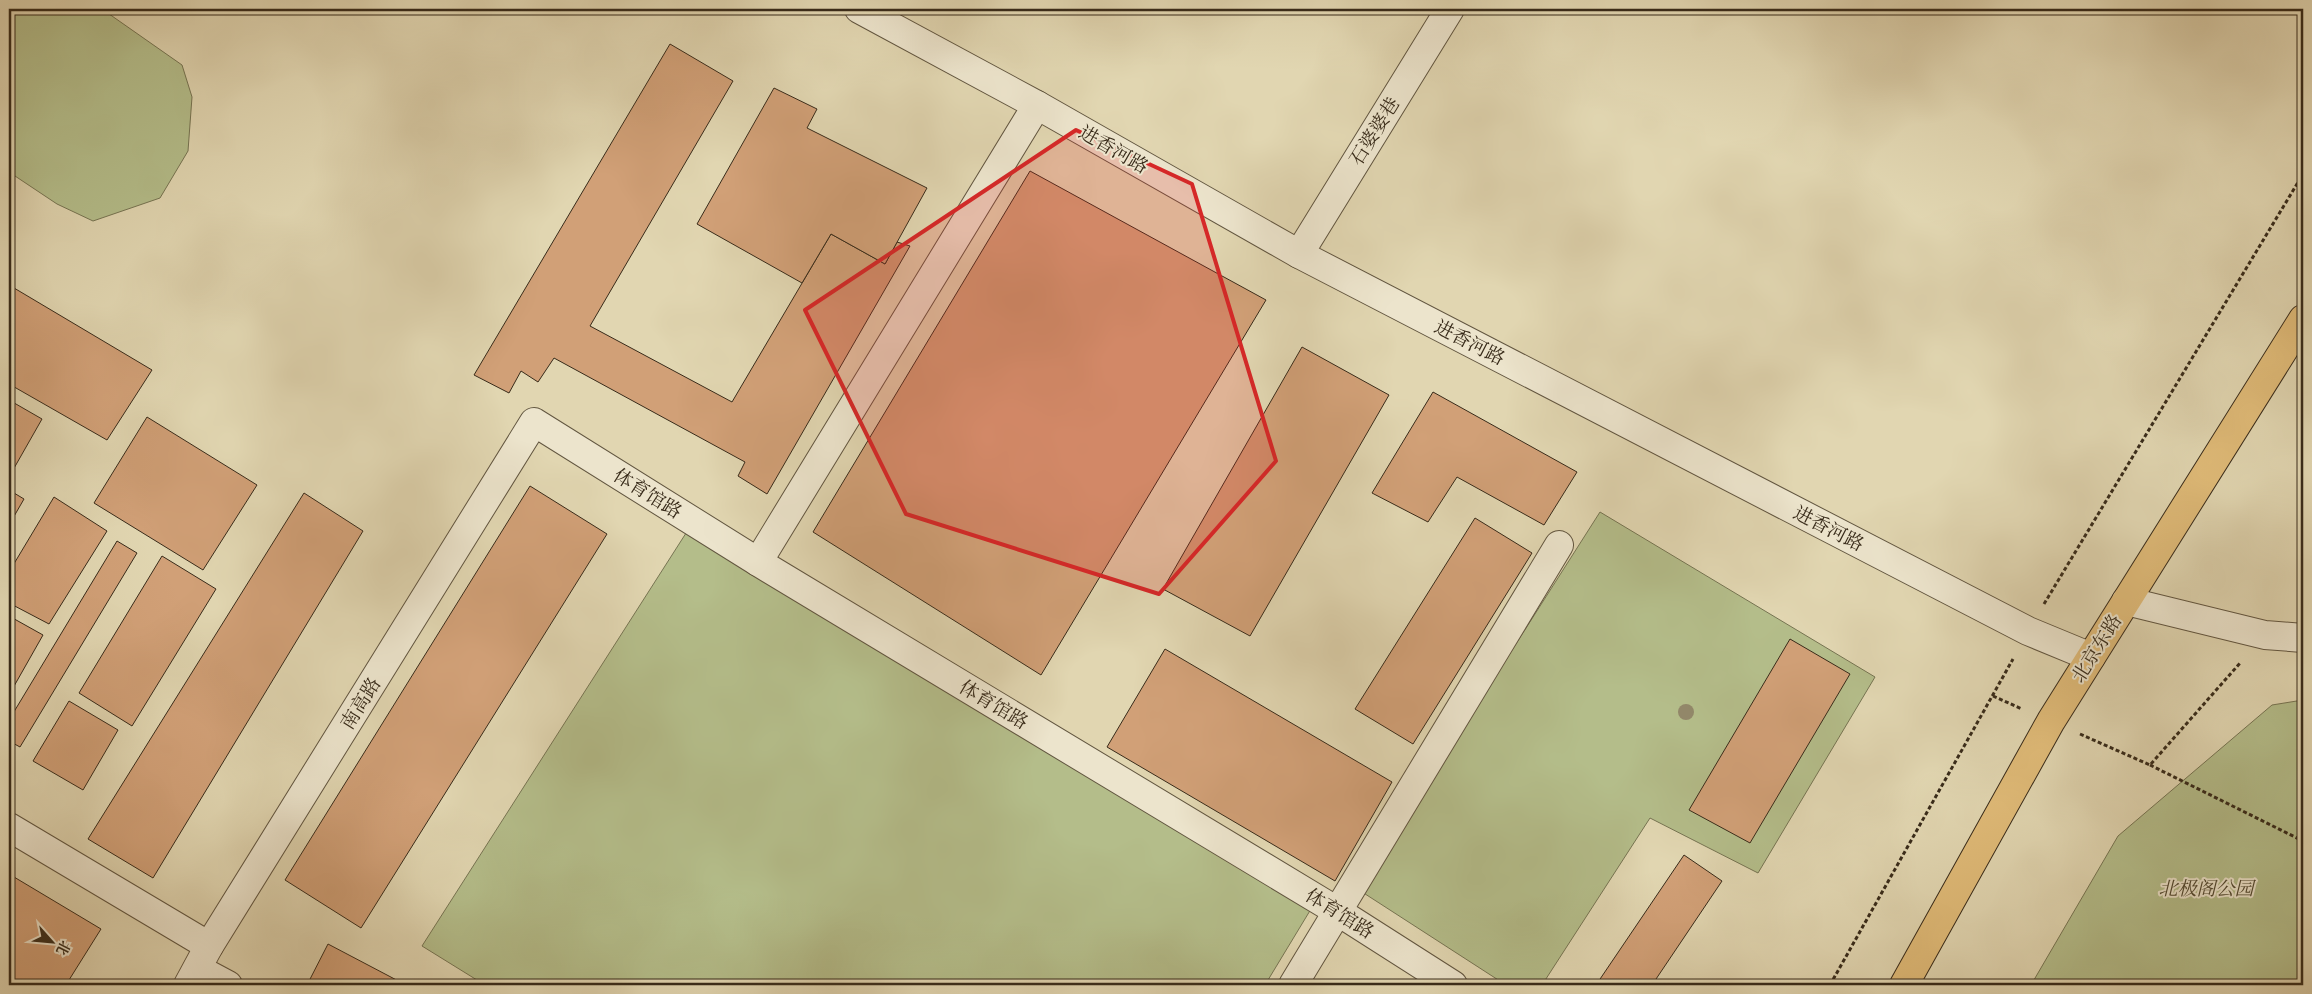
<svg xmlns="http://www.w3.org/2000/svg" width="2312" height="994" viewBox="0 0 2312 994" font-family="'Libre Bodoni','Noto Serif SC',serif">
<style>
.green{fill:#b4bd8a;stroke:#767452}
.building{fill:#d1a077;stroke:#382b1a}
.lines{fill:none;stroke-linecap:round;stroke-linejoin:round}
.minor-casing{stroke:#625640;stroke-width:30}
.major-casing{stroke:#382b1a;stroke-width:30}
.path{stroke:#382b1a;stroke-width:3;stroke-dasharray:4 2.5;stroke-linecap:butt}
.minor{stroke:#ece4cc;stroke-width:28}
.major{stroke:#e0bb78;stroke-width:28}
.tree{fill:#92886a}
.marked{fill:#d62828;fill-opacity:0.2;stroke:#d62828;stroke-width:4;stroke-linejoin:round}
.labels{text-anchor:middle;stroke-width:4;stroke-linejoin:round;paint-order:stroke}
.street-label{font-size:19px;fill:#382b1a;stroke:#ece4cc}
.park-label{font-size:19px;font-style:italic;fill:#514830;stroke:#ece4cc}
</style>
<rect width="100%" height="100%" fill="#e1d6b1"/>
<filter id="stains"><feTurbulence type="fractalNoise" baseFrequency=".004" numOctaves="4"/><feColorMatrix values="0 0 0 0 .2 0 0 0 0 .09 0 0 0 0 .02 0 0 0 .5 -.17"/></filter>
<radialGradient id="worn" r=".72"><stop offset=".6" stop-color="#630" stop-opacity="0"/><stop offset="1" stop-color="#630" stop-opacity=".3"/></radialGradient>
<g class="green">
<path d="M9,9H102L182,65L192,97L188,151L160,198L93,221L57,204L9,172Z"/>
<path d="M1600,512L1875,677L1758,873L1650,818L1542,985H1506L1359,890Z"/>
<path d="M688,530L1311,909L1265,985H485L422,946Z"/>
<path d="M2303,700V985H2031L2118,836L2272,705Z"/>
</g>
<g class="building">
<path d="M670,44L733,81L590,326L732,402L831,234L885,264L897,242L910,246L767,494L738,476L745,462L554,358L538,382L521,371L509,393L474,375Z"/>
<path d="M774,88L817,109L807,128L927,188L885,264L831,234L802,283L697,224Z"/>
<path d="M1030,171L1266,300L1041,675L813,532Z"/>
<path d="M9,285L152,370L107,440L9,384Z"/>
<path d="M1302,347L1389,395L1250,636L1163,589Z"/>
<path d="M1433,392L1577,472L1544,525L1457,477L1428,522L1372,493Z"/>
<path d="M9,400L42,419L9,477Z"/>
<path d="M147,417L257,485L203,570L94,503Z"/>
<path d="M530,486L607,534L361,928L285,880Z"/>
<path d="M9,490L24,499L9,525Z"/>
<path d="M304,493L363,531L153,878L88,839Z"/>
<path d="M54,497L107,531L49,624L9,603V572Z"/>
<path d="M1475,518L1532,553L1413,744L1355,709Z"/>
<path d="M117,541L137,553L20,747L9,741V720Z"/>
<path d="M162,556L216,589L132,726L79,693Z"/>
<path d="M9,616L43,635L9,695Z"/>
<path d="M1790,639L1850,674L1750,843L1689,810Z"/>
<path d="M1165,649L1392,782L1335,881L1107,747Z"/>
<path d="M69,701L118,730L83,790L33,761Z"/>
<path d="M1684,855L1722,881L1652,985H1596Z"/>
<path d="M9,874L101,929L69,980L78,985H9Z"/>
<path d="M328,944L406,985H307Z"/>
</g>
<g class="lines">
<defs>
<g id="minor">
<path d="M859,9L1037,105L1299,254L2028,631L2091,657"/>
<path d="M1299,254L1450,9"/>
<path d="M758,562L1037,105"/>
<path d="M2126,601L2265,635L2303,638"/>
<path d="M9,827L209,946"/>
<path d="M198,969L228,985"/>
<path d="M188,985L209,946L534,422L758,562L1337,911L1453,985"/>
<path d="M1293,985L1559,545"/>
</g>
<path id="major" d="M1904,985L2051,721L2303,319"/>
</defs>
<use href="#minor" class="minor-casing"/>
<use href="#major" class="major-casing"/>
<g class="path">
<path d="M2044,604L2303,174"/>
<path d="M1993,696L2022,709"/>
<path d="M2080,734L2150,765L2241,662"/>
<path d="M2150,765L2303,841"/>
<path d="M1830,985L2013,659"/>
</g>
<use href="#minor" class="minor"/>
<use href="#major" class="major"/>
</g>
<circle class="tree" cx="1686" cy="712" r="8"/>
<path class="marked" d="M1076,130L1192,184L1276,461L1159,594L906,514L805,310Z"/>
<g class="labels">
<g class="street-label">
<text transform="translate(1374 131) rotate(-58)" y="7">石婆婆巷</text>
<text transform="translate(1114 149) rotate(30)" y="7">进香河路</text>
<text transform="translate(1470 342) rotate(27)" y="7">进香河路</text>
<text transform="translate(648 493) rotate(32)" y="7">体育馆路</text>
<text transform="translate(1829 528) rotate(27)" y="7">进香河路</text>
<text transform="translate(2096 648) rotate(-58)" y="7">北京东路</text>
<text transform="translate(360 703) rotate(-58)" y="7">南高路</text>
<text transform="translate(994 704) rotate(31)" y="7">体育馆路</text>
<text transform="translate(1340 913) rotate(32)" y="7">体育馆路</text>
</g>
<g class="park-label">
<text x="2206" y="895">北极阁公园</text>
</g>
</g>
<rect width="2312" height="994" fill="none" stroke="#e1d6b1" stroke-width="30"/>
<rect x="10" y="10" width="2292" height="974" fill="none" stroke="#382b1a" stroke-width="2.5"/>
<rect x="15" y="15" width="2282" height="964" fill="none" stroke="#382b1a"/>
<g transform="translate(52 942) rotate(117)" stroke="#ece4cc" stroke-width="4" paint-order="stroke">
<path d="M0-4L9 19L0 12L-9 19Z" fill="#382b1a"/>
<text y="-8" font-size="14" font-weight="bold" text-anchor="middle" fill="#382b1a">北</text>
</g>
<rect width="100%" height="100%" filter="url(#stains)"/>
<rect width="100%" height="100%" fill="url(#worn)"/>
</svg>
